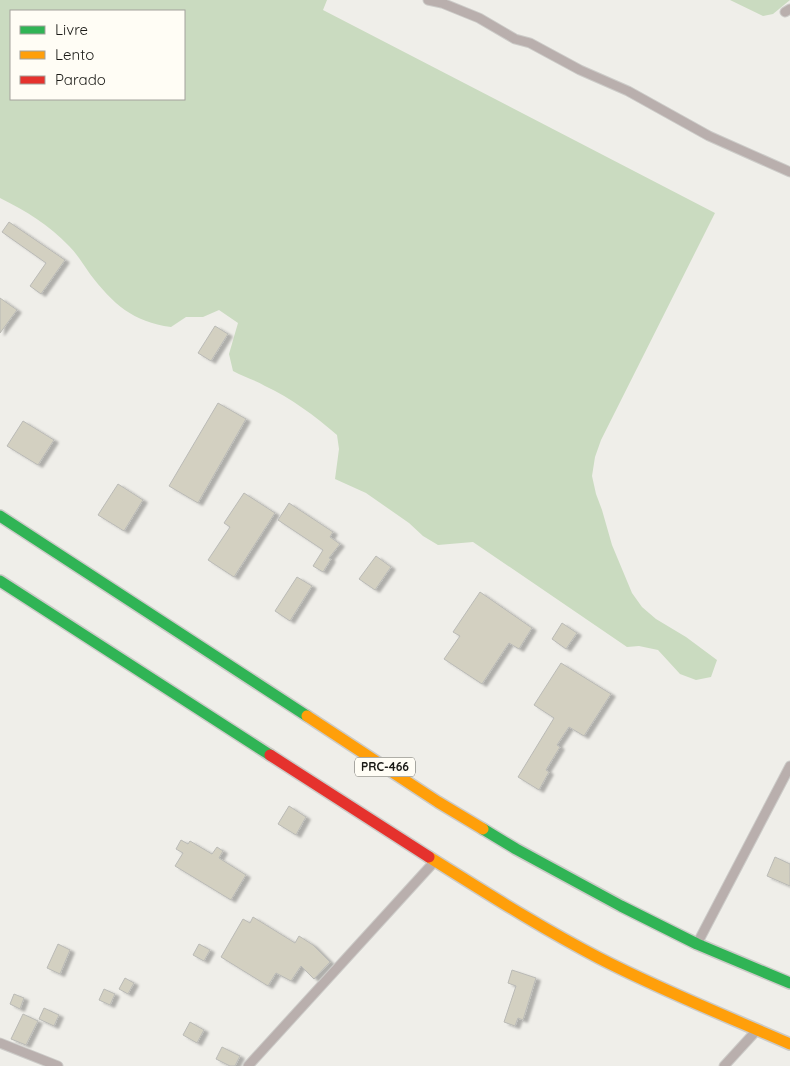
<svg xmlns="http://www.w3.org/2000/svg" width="790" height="1066" viewBox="0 0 790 1066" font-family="Quicksand,sans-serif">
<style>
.green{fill:#cadbc0;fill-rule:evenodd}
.building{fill:#d3d0c1;stroke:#babab6;filter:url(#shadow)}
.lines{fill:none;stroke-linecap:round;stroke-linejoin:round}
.street-casing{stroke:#cccbc8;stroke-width:11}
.fast-casing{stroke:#cccbc8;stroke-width:14}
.slow-casing{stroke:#cccbc8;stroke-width:14}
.jam-casing{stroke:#cccbc8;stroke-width:14}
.street{stroke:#b9afad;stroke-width:9}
.fast{stroke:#30b455;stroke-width:11}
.slow{stroke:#ff9f0a;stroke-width:11}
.jam{stroke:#e5322d;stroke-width:11}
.labels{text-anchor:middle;stroke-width:4;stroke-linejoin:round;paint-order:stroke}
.shield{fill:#fffdf5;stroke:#5f5e59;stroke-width:1}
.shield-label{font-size:12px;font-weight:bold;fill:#1a1a16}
</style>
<defs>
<filter id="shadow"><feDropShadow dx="4.5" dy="2.5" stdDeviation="1" flood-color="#0004"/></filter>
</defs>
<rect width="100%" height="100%" fill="#efeee9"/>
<g class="green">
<path d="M0,0H327L323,10L715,213L601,440L595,457L592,476L596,494L602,510L612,545L632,593L642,607L656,619L686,637L717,660L711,677L696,680L680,674L658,650L639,646L627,647L473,542L438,545L423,536L409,523L366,493L335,479L339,449L337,435C315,416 291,398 265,386C255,380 244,377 233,371L229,354L238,323L219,310L203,317H186L171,327C133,322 113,304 90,274C83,264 77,254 69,246C49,225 26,211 0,198ZM184,11V99H11V11Z"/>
<path d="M730,0H790L773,14L763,16Z"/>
</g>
<g class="building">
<path d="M9,222L65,260L41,294L30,286L46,263L2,232Z"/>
<path d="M0,298L17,310L0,333Z"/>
<path d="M215,326L228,334L211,361L198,353Z"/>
<path d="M218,403L246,419L198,503L169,486Z"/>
<path d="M23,421L54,440L38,465L7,446Z"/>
<path d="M118,484L143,500L124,531L98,515Z"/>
<path d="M244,493L275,513L234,577L208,560L230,527L224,523Z"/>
<path d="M289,503L333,532L330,537L340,544L329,558L331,559L323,572L313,566L323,550L278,520Z"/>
<path d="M376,556L391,567L375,590L359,579Z"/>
<path d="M297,577L312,586L290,621L275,611Z"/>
<path d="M480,592L532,628L519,649L509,643L482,684L444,659L460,636L453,632Z"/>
<path d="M562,623L577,633L566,649L552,639Z"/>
<path d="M561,663L611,694L584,736L569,727L557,745L560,747L546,770L549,772L539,790L518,777L554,718L534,705Z"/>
<path d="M289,806L306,817L296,835L278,824Z"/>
<path d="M181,840L188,844L190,841L212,854L217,847L223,851L219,858L246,875L231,900L175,866L183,853L176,849Z"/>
<path d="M775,857L790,864V886L767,876Z"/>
<path d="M253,917L295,943L299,936L313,945L330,962L314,979L301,966L291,981L276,973L268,986L221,957L243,919L250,923Z"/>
<path d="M58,944L70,950L60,974L47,968Z"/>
<path d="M199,944L210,950L204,961L193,955Z"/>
<path d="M512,970L536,978L523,1020L518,1018L515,1026L504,1022L516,986L508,983Z"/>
<path d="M125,978L134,983L128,994L119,989Z"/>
<path d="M104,989L115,994L110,1005L99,1000Z"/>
<path d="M14,994L24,998L20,1009L10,1004Z"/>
<path d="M44,1008L59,1015L54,1026L39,1019Z"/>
<path d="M23,1014L38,1021L26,1045L11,1039Z"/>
<path d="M190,1022L204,1030L197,1043L183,1035Z"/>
<path d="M222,1047L240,1056L235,1066H230L216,1059Z"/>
</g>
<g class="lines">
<defs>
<g id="street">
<path d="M428,0L442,3L479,18L515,39L530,43L580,70L628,91L709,136L790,172"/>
<path d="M785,12L790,9"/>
<path d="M697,944L790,766"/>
<path d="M0,1043L58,1066"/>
<path d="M248,1066L435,861"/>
<path d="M724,1066L757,1030"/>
</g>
<g id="fast">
<path d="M0,516L307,716"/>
<path d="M0,581L270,755"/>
<path d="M483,829L516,849L621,906L697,944L790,983"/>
</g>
<g id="slow">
<path d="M307,716L438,802L483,829"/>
<path d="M429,857C485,892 541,928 599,958C661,990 726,1016 790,1044"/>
</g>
<path id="jam" d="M270,755L429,857"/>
</defs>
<use href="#street" class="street-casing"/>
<use href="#fast" class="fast-casing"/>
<use href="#slow" class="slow-casing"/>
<use href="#jam" class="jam-casing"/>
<use href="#street" class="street"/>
<use href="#fast" class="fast"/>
<use href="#slow" class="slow"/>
<use href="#jam" class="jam"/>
</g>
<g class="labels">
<rect class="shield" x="355" y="757.5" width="60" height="19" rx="4"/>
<g class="shield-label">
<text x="385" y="771">PRC-466</text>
</g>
</g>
<rect x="10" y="10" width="175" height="90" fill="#fffdf5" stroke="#a3a29c"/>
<rect x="20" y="26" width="25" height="8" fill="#30b455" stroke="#a3a29c"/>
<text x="55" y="35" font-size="15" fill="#1a1a16">Livre</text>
<rect x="20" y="51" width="25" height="8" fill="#ff9f0a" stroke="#a3a29c"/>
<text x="55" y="60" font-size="15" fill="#1a1a16">Lento</text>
<rect x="20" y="76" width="25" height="8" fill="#e5322d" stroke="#a3a29c"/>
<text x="55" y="85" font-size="15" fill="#1a1a16">Parado</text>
</svg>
